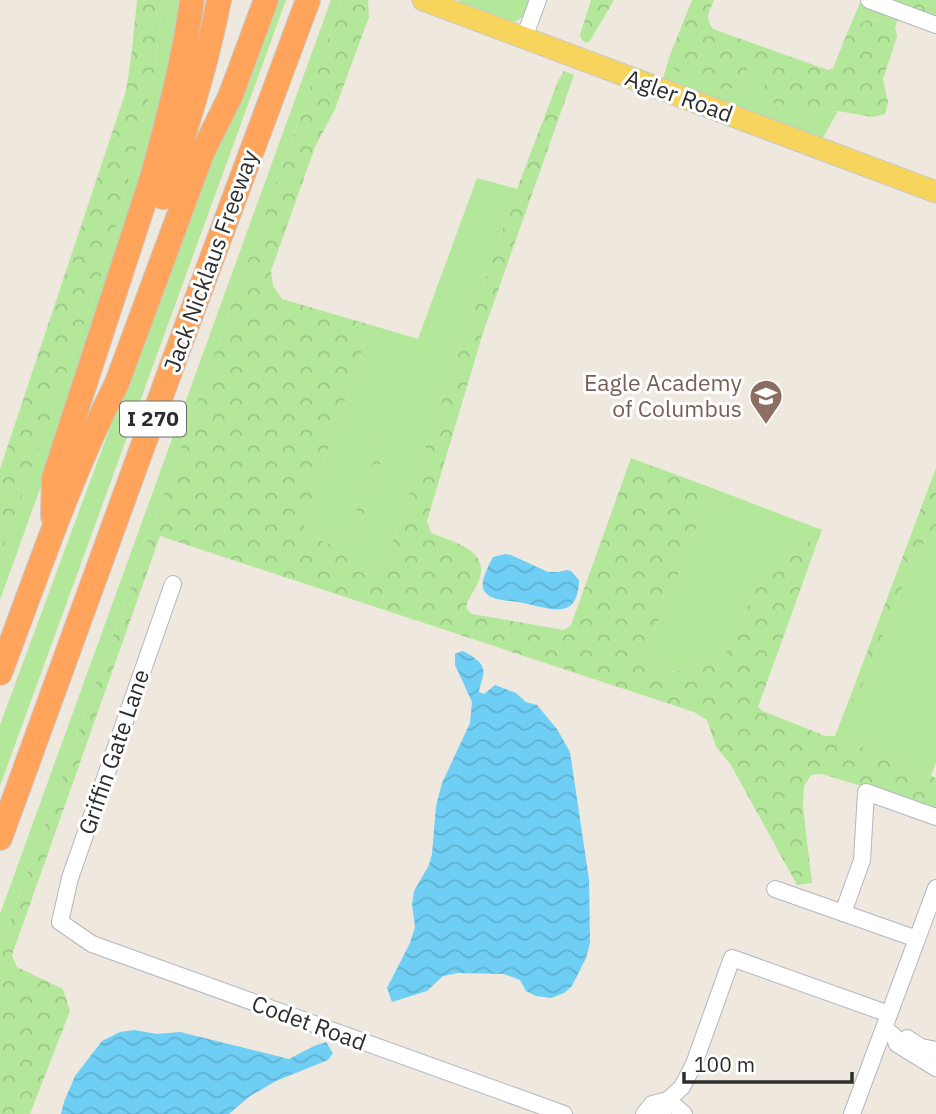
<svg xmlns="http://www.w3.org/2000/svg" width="936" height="1114" viewBox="0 0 936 1114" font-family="'IBM Plex Sans',sans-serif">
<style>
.grass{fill:#b3e79a}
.forest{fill:url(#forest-crowns)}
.water{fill:url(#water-waves)}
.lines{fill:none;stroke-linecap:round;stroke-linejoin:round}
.minor-casing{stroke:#b3b5c1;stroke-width:18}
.major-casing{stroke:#c8c8c8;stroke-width:23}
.highway-casing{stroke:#c8c8c8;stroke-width:26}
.minor{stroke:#fff;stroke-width:16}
.major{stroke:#f7d55c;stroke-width:21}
.highway{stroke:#ffa45a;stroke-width:24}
.labels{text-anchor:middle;stroke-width:6;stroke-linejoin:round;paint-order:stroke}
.shield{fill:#fff;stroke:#6c6c6c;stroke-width:2}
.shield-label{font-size:21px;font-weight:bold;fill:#2d2d2d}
.street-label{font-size:23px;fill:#2d2d2d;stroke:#fff}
.education-label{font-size:23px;fill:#785e54;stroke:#fff;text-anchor:end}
</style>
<defs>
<pattern id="forest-crowns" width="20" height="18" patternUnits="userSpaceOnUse" patternTransform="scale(1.75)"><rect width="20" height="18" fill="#b3e79a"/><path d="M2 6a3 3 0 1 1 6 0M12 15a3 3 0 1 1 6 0" fill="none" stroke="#9ac685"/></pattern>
<pattern id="water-waves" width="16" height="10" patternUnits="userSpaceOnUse" patternTransform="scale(1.75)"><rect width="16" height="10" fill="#6fcef4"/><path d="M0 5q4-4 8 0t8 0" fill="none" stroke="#60b1d2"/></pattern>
</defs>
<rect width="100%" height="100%" fill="#efe8df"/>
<g class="grass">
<path d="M163,0H180L177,45L96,333L0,600V557L112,246L153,83Z"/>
<path d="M276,0H286L0,786V725L219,133Z"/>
<path d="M331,0H342L0,949V914Z"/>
<path d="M459,0H532C526,12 523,21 509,23L463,6Z"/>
<path d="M860,3L899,17L895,27C873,14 869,19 848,31Z"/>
<path d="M670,55L671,66L736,87L750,64L758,61L764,64L805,116L838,111L821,141L662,82Z"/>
<path d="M477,178L517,189L384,565L379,572C363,575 357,574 348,560L386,448L381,439L346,540L341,546L326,543L309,535L303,523L371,325L418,339Z"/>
<path d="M712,488L822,530L815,549L809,540L801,542L780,571L763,578L755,589L728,650L719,658L685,670L667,672L651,668L644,656L647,640L664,611Z"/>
<path d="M936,534V762L931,776L835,736L850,697L854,701L858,696L914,559L926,539Z"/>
</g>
<g class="forest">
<path d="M137,0H163L153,83L112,246L0,557V469L126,91L132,50Z"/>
<path d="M342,0H368L369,17L335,109L315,147L271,271L273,286L282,299L371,325L303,523L309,535L326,543L341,546L346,540L381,439L385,433L386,448L348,560C357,574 363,575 379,572L384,565L517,189L558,81L564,71L574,75L482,336L427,521L431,533C451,541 488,549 480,577C477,589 468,596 466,608L472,614L564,630L571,625L631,458L712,488L664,611L647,640L644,656L651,668L667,672L685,670L719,658L728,650L755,589L763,578L780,571L801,542L809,540L815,549L758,707L763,711L825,736H835L936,778V809L822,774L811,775L804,786L803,807L812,883L797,885L731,765L716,747L707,720L694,712L160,536L12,955L17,967L63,989L70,1011L30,1114H0V949Z"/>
<path d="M591,0H614L590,41L586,43L582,40L580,35Z"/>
<path d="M692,0H714C709,13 704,17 713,29L828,70L833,68L848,31L867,20L882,19L895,27L897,37L883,79L888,102L885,114L873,117L838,111L805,116L789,112L769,100L765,94L764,64L758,61L750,65L736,87C712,94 689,80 670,66V55Z"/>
<path d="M880,0H936V17Z"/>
<path d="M936,468V534L926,539L914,559L858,696L854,702L850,697Z"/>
</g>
<g class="water">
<path d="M505,554L511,555L548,572H558L567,570L571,571L579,580C578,625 546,606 517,602C506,600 487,601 483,588C481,579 489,565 493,557Z"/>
<path d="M462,651C468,653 472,656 477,660C489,670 481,679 479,692L484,694L495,685L516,693L526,702L537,705L557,729L570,752L589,879L590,943L586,958L572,986L564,993L551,998L536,996L526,991L520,980L504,974L458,973L443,976L427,991L392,1002L387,988L410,943L415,927L412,904L414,891L429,865L432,854L436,806L442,783L470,723L472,702L455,665V654Z"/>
<path d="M134,1030L157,1034L180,1032L289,1059L314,1046L326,1042L333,1053L328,1060L276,1081L250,1096L229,1114H61L64,1102L75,1076L102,1041L120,1032Z"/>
</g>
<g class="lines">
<defs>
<g id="minor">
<path d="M869,0L936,25"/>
<path d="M524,38L538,0"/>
<path d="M173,584L70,878L60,922L92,944L564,1114"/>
<path d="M775,889L917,939"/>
<path d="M843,913L862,860L866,792L936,817"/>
<path d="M884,1028L894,1036L897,1044L936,1068"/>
<path d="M907,1038L921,1047L936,1050"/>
<path d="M668,1100L684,1114"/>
<path d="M644,1114L652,1104L668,1100"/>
<path d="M662,1114L668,1100L682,1087L694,1064L732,958L889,1014"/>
<path d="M852,1114L936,888"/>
</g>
<path id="major" d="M423,0L936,192"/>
<g id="highway">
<path d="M163,197C185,132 206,67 219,0"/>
<path d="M53,516L54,478L152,178C168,120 184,60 192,0"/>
<path d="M0,673C37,575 70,476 117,383L202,153L230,97L266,0"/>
<path d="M0,838L176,355L308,0"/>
</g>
</defs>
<use href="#minor" class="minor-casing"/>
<use href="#major" class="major-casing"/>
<use href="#highway" class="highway-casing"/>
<use href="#minor" class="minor"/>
<use href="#major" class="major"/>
<use href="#highway" class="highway"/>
</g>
<defs>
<symbol id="school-pin" viewBox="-11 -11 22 30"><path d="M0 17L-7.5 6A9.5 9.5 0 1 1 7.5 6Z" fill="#8d6e63" stroke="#fff"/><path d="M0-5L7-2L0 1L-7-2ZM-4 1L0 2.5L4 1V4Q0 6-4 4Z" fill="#fff"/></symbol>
</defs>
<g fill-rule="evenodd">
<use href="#school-pin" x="747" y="377" width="38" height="52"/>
</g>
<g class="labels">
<rect class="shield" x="120" y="401.5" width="66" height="35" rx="5"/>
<g class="shield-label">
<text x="153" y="426">I 270</text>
</g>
<g class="street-label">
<text transform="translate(679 96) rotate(20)" y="8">Agler Road</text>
<text transform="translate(211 261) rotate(-70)" y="8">Jack Nicklaus Freeway</text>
<text transform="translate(114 752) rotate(-71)" y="8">Griffin Gate Lane</text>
<text transform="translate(309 1023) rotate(20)" y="8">Codet Road</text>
</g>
<g class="education-label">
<text x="742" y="391">Eagle Academy<tspan x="742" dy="26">of Columbus</tspan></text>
</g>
</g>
<path d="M684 1072v10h168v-10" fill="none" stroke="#2d2d2d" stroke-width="3.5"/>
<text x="694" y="1072" font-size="21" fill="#2d2d2d" stroke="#ffffff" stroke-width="5" paint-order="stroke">100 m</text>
</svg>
